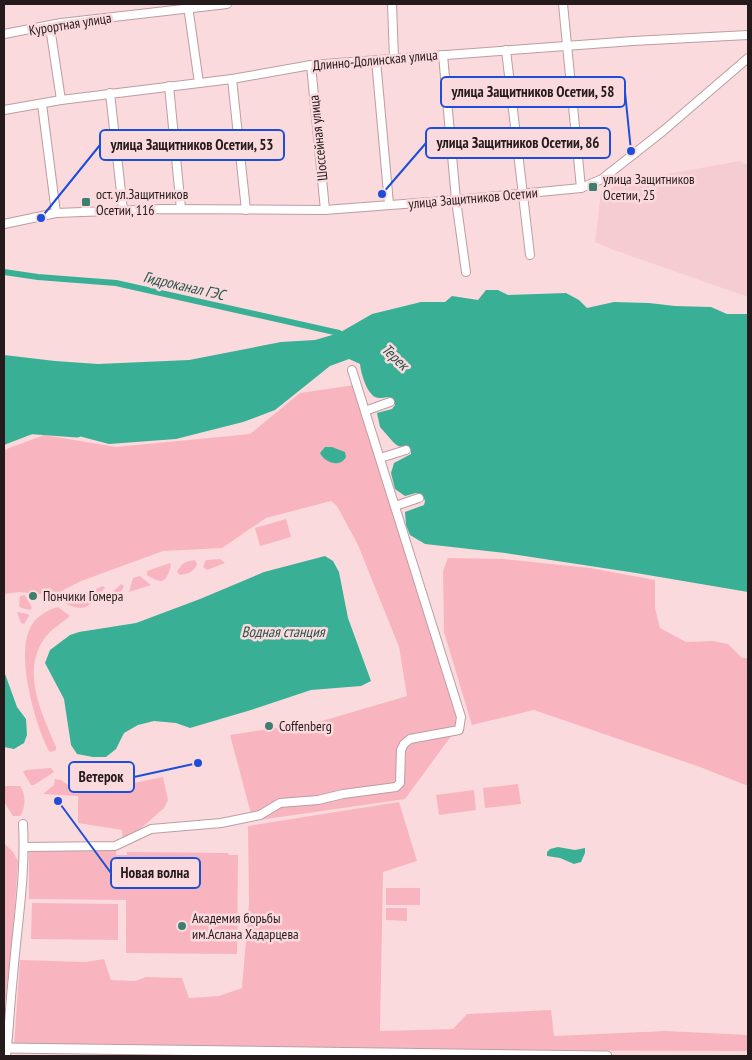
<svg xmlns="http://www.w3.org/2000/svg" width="752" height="1060" viewBox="0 0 752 1060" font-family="'PT Sans Narrow',sans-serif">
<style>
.built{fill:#f5ccd1}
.green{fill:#f9b5bf}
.water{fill:#39b096}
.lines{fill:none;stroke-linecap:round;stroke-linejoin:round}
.canal{stroke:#39b096;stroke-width:6}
.river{stroke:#39b096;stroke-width:11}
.minor-casing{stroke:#bc9da1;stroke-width:10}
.major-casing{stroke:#bc9da1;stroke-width:11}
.minor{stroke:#fff;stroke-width:8}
.major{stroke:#fff;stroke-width:9}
.poi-dot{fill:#3d7f6f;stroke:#fbdade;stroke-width:2}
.labels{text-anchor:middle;stroke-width:5;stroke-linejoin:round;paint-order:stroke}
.street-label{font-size:14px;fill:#261b1c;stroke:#fbdade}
.poi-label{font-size:14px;fill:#261b1c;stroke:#fbdade;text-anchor:start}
.water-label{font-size:15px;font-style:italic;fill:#25554a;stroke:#fbdade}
.leader{fill:none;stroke:#1d4ed8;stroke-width:2}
.callout-dot{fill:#1d4ed8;stroke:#fbdade;stroke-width:2}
.callout{fill:#fbdade;stroke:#1d4ed8;stroke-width:2}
.callout-label{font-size:15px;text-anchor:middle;font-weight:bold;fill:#261b1c}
</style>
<rect width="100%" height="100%" fill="#fbdade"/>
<path class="built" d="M740,161L748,165V297L611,249L595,242L601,192L628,181Z"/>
<g class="green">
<path d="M354,385L460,724L405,799L253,821L230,735L322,721L407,696L399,647L358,545L337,506L331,501L266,518L222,548L163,551L81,581L56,594H38L20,592L4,594V450L44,435L116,447L250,434L300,393Z"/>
<path d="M286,519L291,537L260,546L255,528Z"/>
<path d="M448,558L504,559L590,568L655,580V608L660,628L686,642L713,641L728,644L742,658H748V786L700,767L534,710L472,725L444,632L443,571Z"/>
<path d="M220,559L225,563L207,570L203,567L206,560Z"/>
<path d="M195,560L197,564C194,572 188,574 180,575L177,572C181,563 186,561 195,560Z"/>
<path d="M170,563L171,565C166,583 163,585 147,575V571Z"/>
<path d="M140,576L151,585L129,592L133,578Z"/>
<path d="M121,584L124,586C119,596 113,604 101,603Z"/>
<path d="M103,586L105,588C89,605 87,615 63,602Z"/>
<path d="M25,595L32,608L30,610L21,608L19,606L20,596Z"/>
<path d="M58,607L70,616C62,623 50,630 44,639C21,672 42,714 56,747V750L51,752L49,751C35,724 15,654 31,626C37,616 47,610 58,607Z"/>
<path d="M17,612L28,614L29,616L24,624L21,623Z"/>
<path d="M51,768L54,772L34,785H31L23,772L26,770Z"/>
<path d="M163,777L168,800L164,808L123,844L122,830L78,823V796L43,794L54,785L55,779L61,780L70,786L80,780L92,786L123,785Z"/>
<path d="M518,784L521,804L485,808L483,788Z"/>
<path d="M4,786H20C26,794 26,807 20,816H13L4,802Z"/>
<path d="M474,790L476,810L439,815L436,795Z"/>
<path d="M399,802L417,861L383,872L380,1031L453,1029L467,1014L551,1010L554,1036L666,1031L748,1035V1051L379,1050L14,1046L20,960L86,962L104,959L111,980L135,981L146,977L182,978L189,998L219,996L242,988L249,903L248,826Z"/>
<path d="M4,843L13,852L18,861L14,919L4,1015Z"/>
<path d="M29,850H116V855H127V852L228,853L229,855H238L237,954L126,953V900L29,899Z"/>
<rect x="386" y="888" width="34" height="17"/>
<path d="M32,903L118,904V940L31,939Z"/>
<path d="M386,908H407V921L386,920Z"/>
</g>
<g class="water">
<path d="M486,290H498L508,295L566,293L579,300L587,308L614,302L649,303L675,306L711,307L727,314H748V592L636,573L505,553L425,544L410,535L406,525L405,512L424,505L425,501L423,496L416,493L405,496L395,489L391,473L394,463L411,454V449L398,446L394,443L380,427L377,413L392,409L395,405C388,391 384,401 375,397C366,392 361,373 360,364L349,359L330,366L275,410L243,422L176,439L109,444L48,428L4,445V355L55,361L98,364L189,360L281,342L315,340L339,333L372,314L421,302H445L452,296L478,300Z"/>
<path d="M325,447H332L345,452L346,457C340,468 325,463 320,453Z"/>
<path d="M325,556L333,561L339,572L348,618L371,681L361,686L311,690L251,710L190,728L176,723L154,721L138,725L124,733L116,749L106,757H93L77,754L71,745L64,699L45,663L50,650L70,635L79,632L136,623L200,599L264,572Z"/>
<path d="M4,671L17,707L26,719L27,735L24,743L14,749L4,747Z"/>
<path d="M558,847L575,850L585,848V853L581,862L574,864L560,858L547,856V852L550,849Z"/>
</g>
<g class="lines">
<path class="canal" d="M4,272L38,277L116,283L339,333L345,337"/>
<path class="river" d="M4,430L23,428L77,432"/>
<defs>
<g id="minor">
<path d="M392,4L394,59"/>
<path d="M563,4L581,188"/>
<path d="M188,6L199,83"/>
<path d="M50,27L61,100"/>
<path d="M4,34L61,23L227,4"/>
<path d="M506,50L530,255"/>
<path d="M443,55L456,200L466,272"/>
<path d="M376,60L389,204"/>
<path d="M311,65L325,210"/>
<path d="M232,79L246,210"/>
<path d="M169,86L181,209"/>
<path d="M110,93L123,210"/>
<path d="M42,104L56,213"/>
<path d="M4,110L61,100L232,79L311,65L633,41L748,35"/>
<path d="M4,224L56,213L163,209L325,210L456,200L581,188L602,179L663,131L748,58"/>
<path d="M365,411L390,402"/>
<path d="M380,458L406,450"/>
<path d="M395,506L419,498"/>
<path d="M24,847L115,846L151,829L221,823L260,815L280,803L318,800L343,794L396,787L400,783L401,750L404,744L410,739L459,730L461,717L352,370"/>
<path d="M6,1056C9,1030 10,1003 13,976C17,925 26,875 23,824"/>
</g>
<path id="major" d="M4,1048L607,1056"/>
</defs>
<use href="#minor" class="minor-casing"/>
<use href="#major" class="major-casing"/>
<use href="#minor" class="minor"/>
<use href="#major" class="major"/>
</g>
<g class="poi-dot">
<rect x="588" y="182" width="10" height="10" rx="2.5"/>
<rect x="81" y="197" width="10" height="10" rx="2.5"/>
<circle cx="33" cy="596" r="5"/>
<circle cx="269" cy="726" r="5"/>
<circle cx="182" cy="926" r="5"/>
</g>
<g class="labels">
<g class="street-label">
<text transform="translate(70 24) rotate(-9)" y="5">Курортная улица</text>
<text transform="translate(375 60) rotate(-5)" y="5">Длинно-Долинская улица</text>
<text transform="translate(318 138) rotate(-96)" y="5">Шоссейная улица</text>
<text transform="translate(473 198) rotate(-5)" y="5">улица Защитников Осетии</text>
</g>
<g class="poi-label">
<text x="603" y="184">улица Защитников<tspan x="603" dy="16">Осетии, 25</tspan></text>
<text x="96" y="199">ост. ул.Защитников<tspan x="96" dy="16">Осетии, 116</tspan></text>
<text x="43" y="601">Пончики Гомера</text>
<text x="279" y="731">Coffenberg</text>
<text x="192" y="923">Академия борьбы<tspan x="192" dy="16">им.Аслана Хадарцева</tspan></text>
</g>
<g class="water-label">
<text transform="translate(184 286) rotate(13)" y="5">Гидроканал ГЭС</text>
<text transform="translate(395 357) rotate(43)" y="5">Терек</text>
<text x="283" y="637">Водная станция</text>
</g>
</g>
<path class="leader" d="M631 151L625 92M382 194L426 143M41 218L100 145M198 763L134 777M58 801L111 873"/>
<g class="callout-dot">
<circle cx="631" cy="151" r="5"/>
<circle cx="382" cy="194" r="5"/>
<circle cx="41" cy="218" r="5"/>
<circle cx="198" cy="763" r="5"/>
<circle cx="58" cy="801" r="5"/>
</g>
<g class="callout">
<rect x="441" y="77" width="184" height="30" rx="5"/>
<rect x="426" y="128" width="184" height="30" rx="5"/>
<rect x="100" y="130" width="184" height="30" rx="5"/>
<rect x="69" y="762" width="65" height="30" rx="5"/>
<rect x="111" y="858" width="89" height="30" rx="5"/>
</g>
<g class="callout-label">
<text x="533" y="97">улица Защитников Осетии, 58</text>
<text x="518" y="148">улица Защитников Осетии, 86</text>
<text x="192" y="150">улица Защитников Осетии, 53</text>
<text x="101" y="782">Ветерок</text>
<text x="155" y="878">Новая волна</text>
</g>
<rect width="752" height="1060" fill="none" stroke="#261b1c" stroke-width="10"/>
</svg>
